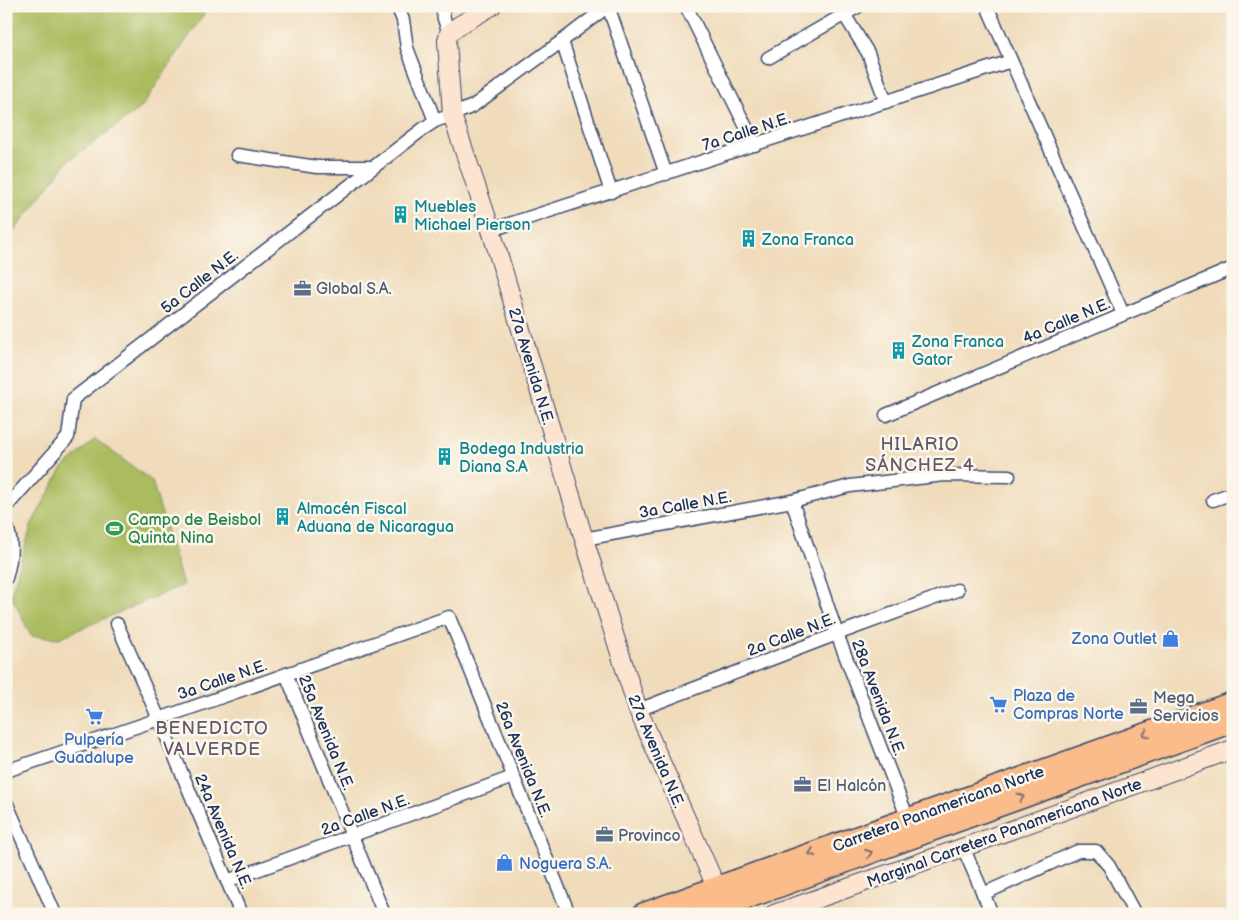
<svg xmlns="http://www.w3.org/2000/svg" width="1239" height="920" viewBox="0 0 1239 920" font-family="'Balsamiq Sans',sans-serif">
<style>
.green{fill:#aabc5f;stroke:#62765e}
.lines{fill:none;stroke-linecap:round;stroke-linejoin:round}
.street-casing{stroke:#3b496c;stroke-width:15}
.secondary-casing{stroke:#3b496c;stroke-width:20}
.highway-casing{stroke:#3b496c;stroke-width:25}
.street{stroke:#fff;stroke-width:12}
.secondary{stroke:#fde4d1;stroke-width:18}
.highway{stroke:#fabc8b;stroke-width:22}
.oneway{stroke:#7f6e72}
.labels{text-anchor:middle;stroke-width:5;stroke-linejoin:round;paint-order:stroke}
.street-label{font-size:16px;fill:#1b2f5e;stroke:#fbf7ec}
.culture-label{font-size:16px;fill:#0d838f;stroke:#fbf7ec;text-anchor:start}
.service-label{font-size:16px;fill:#4e5e75;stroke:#fbf7ec;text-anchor:start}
.leisure-label{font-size:16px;fill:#27864d;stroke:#fbf7ec;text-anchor:start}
.shop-label{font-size:16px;fill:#366cbe;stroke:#fbf7ec;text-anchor:start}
.neighbourhood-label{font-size:18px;letter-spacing:1px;fill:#64586b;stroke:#fbf7ec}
</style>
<rect width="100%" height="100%" fill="#fbf7ec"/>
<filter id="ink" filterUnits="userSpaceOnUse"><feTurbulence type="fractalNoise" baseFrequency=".02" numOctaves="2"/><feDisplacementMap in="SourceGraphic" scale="10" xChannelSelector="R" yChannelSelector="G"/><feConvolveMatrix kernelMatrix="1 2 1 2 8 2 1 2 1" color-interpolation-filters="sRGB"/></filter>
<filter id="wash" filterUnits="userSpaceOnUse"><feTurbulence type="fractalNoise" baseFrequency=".0096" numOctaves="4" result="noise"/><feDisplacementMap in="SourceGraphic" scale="20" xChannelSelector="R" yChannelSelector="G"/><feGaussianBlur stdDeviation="1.12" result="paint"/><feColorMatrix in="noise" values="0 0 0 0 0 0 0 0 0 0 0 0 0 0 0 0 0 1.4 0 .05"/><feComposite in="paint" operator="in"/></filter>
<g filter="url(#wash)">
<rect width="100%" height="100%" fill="#f0dcbb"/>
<g class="green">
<path d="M6,6H209L141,108L68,161L6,241Z"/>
<path d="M95,439L152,481L183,585L59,638L31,636L11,595L32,523L62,469Z"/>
</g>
</g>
<g filter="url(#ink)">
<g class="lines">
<defs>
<g id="street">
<path d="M397,6L403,20L407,48L435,121"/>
<path d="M442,6L444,19L449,33"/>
<path d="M608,6L666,174"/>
<path d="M686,6L755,145"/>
<path d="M839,6L868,53L886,102"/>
<path d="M987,6L1123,314"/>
<path d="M562,41L611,192"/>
<path d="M768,58L859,6"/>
<path d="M237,155L317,167H372"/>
<path d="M491,230L1011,61"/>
<path d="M886,415L1233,268"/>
<path d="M1213,500L1233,493"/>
<path d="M792,501L837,634L908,819"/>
<path d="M6,507L68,437L73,399L423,129L435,121L452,115L473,106L562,41L608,6"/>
<path d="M6,525C14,542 11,561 6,578"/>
<path d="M584,539L792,501L850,486L944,475L1009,476"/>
<path d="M117,624L159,719L241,914"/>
<path d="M286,674L384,914"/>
<path d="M638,710L837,634L957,590"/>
<path d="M6,771L159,719L449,617L569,914"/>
<path d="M6,802L55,914"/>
<path d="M963,847L992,914"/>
<path d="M227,881L513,777"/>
<path d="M983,894L1078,851H1096L1109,866L1135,914"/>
</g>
<g id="secondary">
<path d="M492,6L458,26L449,33L447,41L452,115L491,230L584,539L638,710L722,900"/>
<path d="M774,914L970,845L1233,749"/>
</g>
<g id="highway">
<path d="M644,914L1233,703"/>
<path d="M702,914L991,808L1233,721"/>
</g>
</defs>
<use href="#street" class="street-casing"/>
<use href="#secondary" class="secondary-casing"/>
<use href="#highway" class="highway-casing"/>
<use href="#street" class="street"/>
<use href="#secondary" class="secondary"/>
<use href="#highway" class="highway"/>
</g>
<defs><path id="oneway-chevron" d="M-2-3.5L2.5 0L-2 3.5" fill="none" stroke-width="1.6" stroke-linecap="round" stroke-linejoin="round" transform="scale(1.25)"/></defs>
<g class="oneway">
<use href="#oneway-chevron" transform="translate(1146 734) rotate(160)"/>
<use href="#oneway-chevron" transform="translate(1021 797) rotate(-20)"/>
<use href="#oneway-chevron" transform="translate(812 853) rotate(160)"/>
<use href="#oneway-chevron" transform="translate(869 853) rotate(-20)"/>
</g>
</g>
<defs>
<symbol id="building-bare" viewBox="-9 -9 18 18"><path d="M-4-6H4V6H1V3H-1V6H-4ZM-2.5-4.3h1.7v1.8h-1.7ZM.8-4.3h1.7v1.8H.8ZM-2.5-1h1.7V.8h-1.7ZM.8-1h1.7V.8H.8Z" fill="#0f9aa8" stroke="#fbf7ec" stroke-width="2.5" paint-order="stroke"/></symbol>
<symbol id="office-bare" viewBox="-9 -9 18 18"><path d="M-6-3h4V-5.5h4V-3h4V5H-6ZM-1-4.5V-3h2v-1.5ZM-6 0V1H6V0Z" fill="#5c6f8a" stroke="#fbf7ec" stroke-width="2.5" paint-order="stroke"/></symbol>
<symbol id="stadium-bare" viewBox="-9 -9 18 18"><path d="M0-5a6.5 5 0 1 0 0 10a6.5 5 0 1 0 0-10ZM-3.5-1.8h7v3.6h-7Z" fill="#2e9e5b" stroke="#fbf7ec" stroke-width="2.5" paint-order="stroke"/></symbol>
<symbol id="shop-bare" viewBox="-9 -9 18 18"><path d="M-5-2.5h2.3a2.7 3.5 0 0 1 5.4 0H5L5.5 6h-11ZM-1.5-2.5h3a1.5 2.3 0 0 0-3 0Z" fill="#3f7fe0" stroke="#fbf7ec" stroke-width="2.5" paint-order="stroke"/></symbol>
<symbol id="supermarket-bare" viewBox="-9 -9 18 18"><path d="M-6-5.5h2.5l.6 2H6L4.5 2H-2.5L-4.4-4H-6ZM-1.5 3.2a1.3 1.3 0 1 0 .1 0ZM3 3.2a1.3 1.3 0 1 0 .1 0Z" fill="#3f7fe0" stroke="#fbf7ec" stroke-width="2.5" paint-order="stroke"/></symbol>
</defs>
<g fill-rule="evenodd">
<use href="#building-bare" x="388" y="202" width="25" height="25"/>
<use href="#building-bare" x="736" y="226" width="25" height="25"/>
<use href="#office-bare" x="290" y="276" width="25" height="25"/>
<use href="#building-bare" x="886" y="338" width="25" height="25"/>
<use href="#building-bare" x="432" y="444" width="25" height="25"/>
<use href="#building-bare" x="270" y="504" width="25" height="25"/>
<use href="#stadium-bare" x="102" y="516" width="25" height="25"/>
<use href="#shop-bare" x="1158" y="626" width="25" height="25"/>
<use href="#supermarket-bare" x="986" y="692" width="25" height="25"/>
<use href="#office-bare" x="1126" y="694" width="25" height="25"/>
<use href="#supermarket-bare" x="82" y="704" width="25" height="25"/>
<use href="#office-bare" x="790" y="772" width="25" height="25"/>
<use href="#office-bare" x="592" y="822" width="25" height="25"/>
<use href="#shop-bare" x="492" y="850" width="25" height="25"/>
</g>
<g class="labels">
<g class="street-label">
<text transform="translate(746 131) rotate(-18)" y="6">7a Calle N.E.</text>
<text transform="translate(199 281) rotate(-38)" y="6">5a Calle N.E.</text>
<text transform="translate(1066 320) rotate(-23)" y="6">4a Calle N.E.</text>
<text transform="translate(532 366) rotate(73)" y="6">27a Avenida N.E.</text>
<text transform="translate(685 504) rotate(-10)" y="6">3a Calle N.E.</text>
<text transform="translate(791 634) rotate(-21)" y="6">2a Calle N.E.</text>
<text transform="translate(222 679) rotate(-19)" y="6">3a Calle N.E.</text>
<text transform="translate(879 697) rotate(69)" y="6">28a Avenida N.E.</text>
<text transform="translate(327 732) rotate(68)" y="6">25a Avenida N.E.</text>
<text transform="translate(657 751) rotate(67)" y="6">27a Avenida N.E.</text>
<text transform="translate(524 759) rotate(68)" y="6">26a Avenida N.E.</text>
<text transform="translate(938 808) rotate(-20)" y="6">Carretera Panamericana Norte</text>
<text transform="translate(365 814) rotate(-20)" y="6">2a Calle N.E.</text>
<text transform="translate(224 831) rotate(67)" y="6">24a Avenida N.E.</text>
<text transform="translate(1004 832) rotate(-20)" y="6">Marginal Carretera Panamericana Norte</text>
</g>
<g class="culture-label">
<text x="414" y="212">Muebles<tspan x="414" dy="18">Michael Pierson</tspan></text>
<text x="762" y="245">Zona Franca</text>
<text x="912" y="347">Zona Franca<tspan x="912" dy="18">Gator</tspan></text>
<text x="459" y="454">Bodega Industria<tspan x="459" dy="18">Diana S.A</tspan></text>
<text x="297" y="514">Almacén Fiscal<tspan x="297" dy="18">Aduana de Nicaragua</tspan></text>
</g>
<g class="service-label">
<text x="316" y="294">Global S.A.</text>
<text x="1153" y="703">Mega<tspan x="1153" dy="18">Servicios</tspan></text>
<text x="817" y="791">El Halcón</text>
<text x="618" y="841">Provinco</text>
</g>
<g class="leisure-label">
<text x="128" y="525">Campo de Beisbol<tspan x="128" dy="18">Quinta Nina</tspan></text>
</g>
<g class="shop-label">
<text x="1157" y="644" text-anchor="end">Zona Outlet</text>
<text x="1013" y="701">Plaza de<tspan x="1013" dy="18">Compras Norte</tspan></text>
<text x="94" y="745" text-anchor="middle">Pulpería<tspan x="94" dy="18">Guadalupe</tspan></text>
<text x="519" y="869">Noguera S.A.</text>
</g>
<g class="neighbourhood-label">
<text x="920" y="450">HILARIO<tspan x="920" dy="21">SÁNCHEZ 4</tspan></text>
<text x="212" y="734">BENEDICTO<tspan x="212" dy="21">VALVERDE</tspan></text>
</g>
</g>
<rect width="1239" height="920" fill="none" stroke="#fbf7ec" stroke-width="25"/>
</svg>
